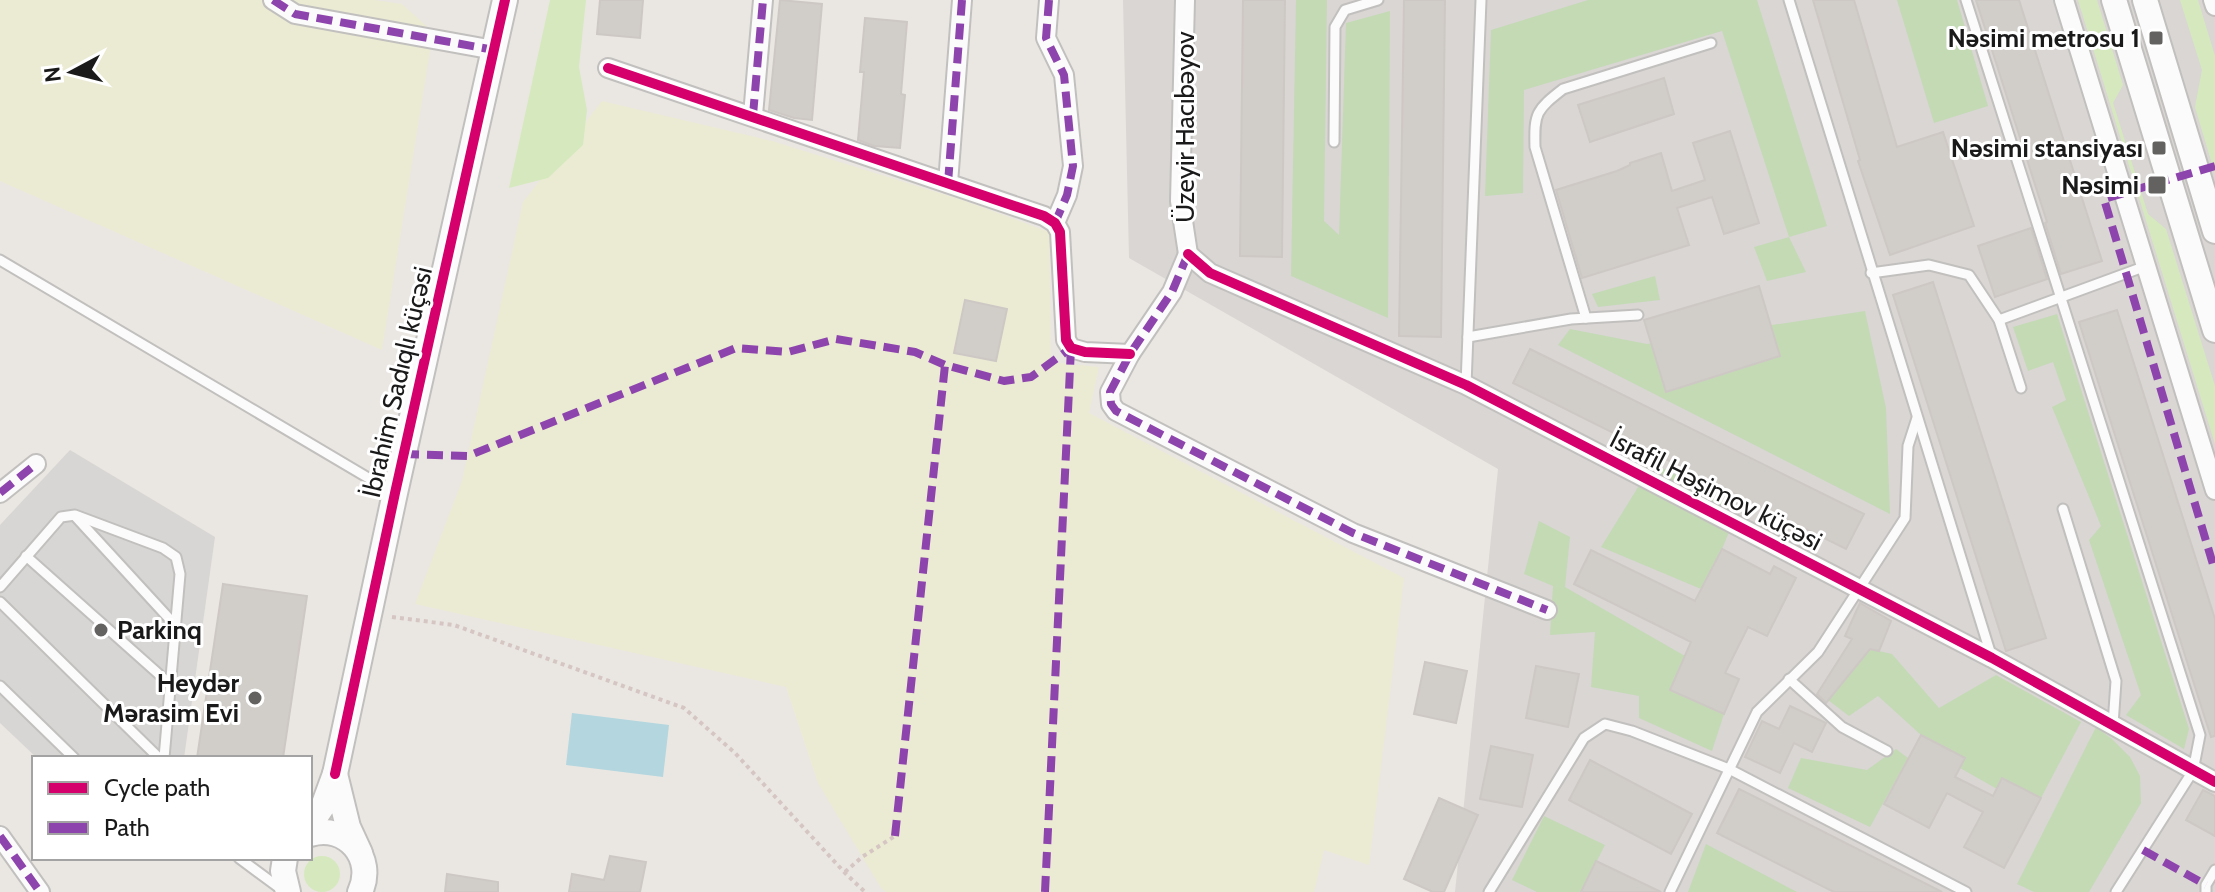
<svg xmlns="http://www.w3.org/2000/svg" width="2215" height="892" viewBox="0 0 2215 892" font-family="Cabin,sans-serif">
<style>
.residential{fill:#d9d6d4}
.farmland{fill:#ebebd4}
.grass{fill:#d6e9be}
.forest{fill:#c4dab5}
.parking{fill:#d8d6d4}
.water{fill:#b3d6df}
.building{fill:#d1cdc9;stroke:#cdc8c4;stroke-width:2}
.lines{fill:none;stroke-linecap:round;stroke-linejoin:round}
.service-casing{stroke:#c2c0be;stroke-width:13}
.minor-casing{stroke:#c2c0be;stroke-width:22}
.tertiary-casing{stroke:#c2c0be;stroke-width:28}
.path{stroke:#d6c6c3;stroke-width:4;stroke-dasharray:4 4;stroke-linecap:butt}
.service{stroke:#fcfbfb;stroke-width:9}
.minor{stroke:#fcfbfb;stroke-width:18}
.tertiary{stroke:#fcfbfb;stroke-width:24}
.quiet{stroke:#8e44ad;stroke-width:8;stroke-dasharray:16 8;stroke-linecap:butt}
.cycleway-casing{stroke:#fff;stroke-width:15}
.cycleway{stroke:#d6006c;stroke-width:10}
.poi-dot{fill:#636260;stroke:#fff;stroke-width:3}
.labels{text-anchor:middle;stroke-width:6;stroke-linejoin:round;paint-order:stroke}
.poi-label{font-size:26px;font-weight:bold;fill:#1a1a1a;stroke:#fff;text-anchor:end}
.street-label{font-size:26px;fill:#1a1a1a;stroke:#fff}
</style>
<rect width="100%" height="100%" fill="#eae7e2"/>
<path class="residential" d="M1123,0H2215V892H1455L1498,469L1129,258Z"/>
<g class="farmland">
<path d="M0,0H375L402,4L433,32L382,350L0,181Z"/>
<path d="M602,101L772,141L965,201L1049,232L1051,362L1099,367L1089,413L1404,578L1369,865L1324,850L1314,892H886L881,888L818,783L786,687L415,604L462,481L523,202Z"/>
</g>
<g class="grass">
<path d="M550,0H586L579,67L587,110L583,145L548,178L509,188Z"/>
<path d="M2078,0H2097L2123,85L2113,103L2148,214L2166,229L2215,386V444Z"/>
<path d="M2180,0H2198L2215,56V174L2195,107L2202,70Z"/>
<circle cx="322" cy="874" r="18"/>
</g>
<g class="forest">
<path d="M1296,0H1327L1324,221L1339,235L1346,23L1390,11L1388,318L1291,276Z"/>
<path d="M1588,0H1757L1827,226L1789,237L1806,272L1767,281L1754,247L1789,237L1722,31L1524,90L1523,193L1485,196L1491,30Z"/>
<path d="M1897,0H1957L1988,106L1934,123Z"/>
<path d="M1655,276L1660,300L1598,307L1592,294Z"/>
<path d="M1865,311L1886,408L1890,514L1558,345L1570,329L1647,344Z"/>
<path d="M2057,314L2189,729L2184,749L2126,715L2141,695L2089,540L2101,526L2052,407L2066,400L2053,362L2028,371L2013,327Z"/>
<path d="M1653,463L1739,508L1722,549L1701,589L1601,547Z"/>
<path d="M1539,521L1570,537L1565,587L1685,656L1670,690L1724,714L1712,751L1639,718V696L1591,687L1595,632L1550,635L1553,586L1524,574Z"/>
<path d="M1870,649L1892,654L1939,708L1996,675L2081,722L2041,798L2003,778L1997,789L1960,768L1964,758L1921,735L1878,696L1849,716L1828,700Z"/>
<path d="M2096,727L2112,739L2130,757L2140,776L2141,803L2089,892H2034L2017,884Z"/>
<path d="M1896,749L1908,758L1870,827L1788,788L1801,758L1867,770Z"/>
<path d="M1544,816L1605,845L1582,890L1586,892H1537L1512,880Z"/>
<path d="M1706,844L1797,892H1688Z"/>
</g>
<path class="parking" d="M70,450L215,537L184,758H37L0,723V525Z"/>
<path class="water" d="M572,713L669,725L663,777L566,765Z"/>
<g class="building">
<path d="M600,0H643L640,38L597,34Z"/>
<path d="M780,0L822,4L812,120L794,118L769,110Z"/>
<path d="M1243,0H1285L1282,257L1240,256Z"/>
<path d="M1404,0H1445L1441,337L1399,336Z"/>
<path d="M1813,0H1854L1897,147L1943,132L1974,226L1890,255L1858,161L1860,160Z"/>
<path d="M1976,0H2019L2102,261L2061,274L2045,223L2047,222Z"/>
<path d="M865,18L907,22L901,94L905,95L900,148L874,146L858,140L864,72H860Z"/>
<path d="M1664,78L1674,114L1590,142L1578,105Z"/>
<path d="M1730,131L1759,223L1724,234L1712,197L1677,208L1689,245L1582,278L1556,190L1617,171L1630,165V163L1661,153L1672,191L1705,180L1693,143Z"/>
<path d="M2031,228L2047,279L1995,297L1978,246Z"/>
<path d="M1933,282L2046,638L2006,651L1893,295Z"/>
<path d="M1759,286L1780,356L1666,392L1644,320Z"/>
<path d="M965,300L1007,309L996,361L954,353Z"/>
<path d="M2117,310L2215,619V736L2211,737L2079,322Z"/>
<path d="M1530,349L1864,514L1846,549L1513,383Z"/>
<path d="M1722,549L1770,574L1774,566L1796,578L1767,636L1748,627L1725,673L1739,679L1724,714L1670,690L1691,642L1574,584L1591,550L1695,601Z"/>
<path d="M223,584L307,596L283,758H197Z"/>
<path d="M1860,603L1891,621L1879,651L1870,649L1826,703L1817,694L1852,639L1845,636Z"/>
<path d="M1425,662L1467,671L1456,723L1414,714Z"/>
<path d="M1536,666L1579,674L1568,727L1526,718Z"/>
<path d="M1790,706L1826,723L1812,752L1794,743L1780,773L1745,757L1762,721L1779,729Z"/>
<path d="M1921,735L1965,758L1955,777L1993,796L2002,778L2041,798L2004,868L1964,847L1983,812L1947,793L1929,828L1884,804Z"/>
<path d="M1491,746L1533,755L1522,807L1480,799Z"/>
<path d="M1590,760L1692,814L1671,854L1569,800Z"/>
<path d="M1739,789L1765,802L1942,892H1834L1717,833Z"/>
<path d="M2203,790L2215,796V836L2186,820Z"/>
<path d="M1439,798L1478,815L1444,892H1433L1404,879Z"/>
<path d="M610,856L646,862L640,892H569L572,874L604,880Z"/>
<path d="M1596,861L1661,892H1581Z"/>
<path d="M447,874L498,882V892H445Z"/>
</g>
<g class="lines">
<defs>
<g id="service">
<path d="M1789,0L1991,655"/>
<path d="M1966,0L2200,735L2193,771L2116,892"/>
<path d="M1334,142L1335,27L1345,10L1378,0"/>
<path d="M0,260L392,492"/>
<path d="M1871,273L1929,265L1969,275L1999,320L2021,388"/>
<path d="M1586,318L1535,147C1534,113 1536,110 1563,89L1711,43"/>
<path d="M1999,320L2146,266"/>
<path d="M1468,337L1571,319L1638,315"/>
<path d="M1466,385L1481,0"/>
<path d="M2063,509L2116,681L2113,725"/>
<path d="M75,516L176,626"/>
<path d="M26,556L171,685"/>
<path d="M0,587L61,517L75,515L163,548L176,557L180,574L164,758"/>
<path d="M0,602L159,758"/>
<path d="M1789,679L1842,727L1887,751"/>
<path d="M0,686L74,758"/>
<path d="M239,858L281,889"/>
<path d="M1489,892L1584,738L1605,724L1632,731L1729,769L1966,892"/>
<path d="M1670,892L1757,712L1818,652L1905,518L1908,446L1917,418"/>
<path d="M2206,892V885L2215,870"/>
</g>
<g id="minor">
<path d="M273,0L295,14L494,50"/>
<path d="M1049,0L1046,38L1064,75L1073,166L1067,195L1055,223"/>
<path d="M1185,0L1180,201L1188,254"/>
<path d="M2064,0L2215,490"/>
<path d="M2213,0L2215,6"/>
<path d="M608,68L1044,216L1055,223L1060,232L1066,340L1071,348L1085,352L1130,354"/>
<path d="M753,115L763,0"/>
<path d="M948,183L962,0"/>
<path d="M1188,254L1210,273L1466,385L1992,658L2215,782"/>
<path d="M1188,254L1172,292L1130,354L1110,392L1111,404L1116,411L1353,533L1547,610"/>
<path d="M0,493L36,464"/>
<path d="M0,836L40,892"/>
</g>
<g id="tertiary">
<path d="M2114,0L2215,330"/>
<path d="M2145,0L2215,231"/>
<path d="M335,774L395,493L505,0"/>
<path d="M310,825L324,804L335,774L348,827L360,853"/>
<path d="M310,834C346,823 376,858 360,892"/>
<path d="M285,858L283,871L288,892"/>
</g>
</defs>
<use href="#service" class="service-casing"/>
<use href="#minor" class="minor-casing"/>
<use href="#tertiary" class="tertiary-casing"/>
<g class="path">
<path d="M2074,151L2086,147L2090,159"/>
<path d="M392,617L454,625L684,708L735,753L845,873L865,892"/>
<path d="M845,872L862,857L895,836"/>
</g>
<use href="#service" class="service"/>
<use href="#minor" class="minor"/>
<use href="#tertiary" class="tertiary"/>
<g class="quiet">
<path d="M273,0L295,14L494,50"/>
<path d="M1049,0L1046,38L1064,75L1073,166L1067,195L1055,223"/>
<path d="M753,115L763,0"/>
<path d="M2215,166L2104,199L2215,571"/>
<path d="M948,183L962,0"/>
<path d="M1188,254L1172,292L1130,354L1110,392L1111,404L1116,411L1353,533L1547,610"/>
<path d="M403,454L468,456L736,348L788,352L836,339L915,352L945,365L1004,381L1031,377L1071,348"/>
<path d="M0,493L36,464"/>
<path d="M0,836L40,892"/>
<path d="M895,836L945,365"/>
<path d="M2143,850L2206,885"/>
<path d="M1045,892L1071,348"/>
</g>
<defs>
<g id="cycleway">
<path d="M608,68L1044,216L1055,223L1060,232L1066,340L1071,348L1085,352L1130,354"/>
<path d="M1188,254L1210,273L1466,385L1992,658L2215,782"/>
<path d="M335,774L395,493L505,0"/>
</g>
</defs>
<use href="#cycleway" class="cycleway-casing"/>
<use href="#cycleway" class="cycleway"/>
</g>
<g class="poi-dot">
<rect x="2148" y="30" width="16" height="16" rx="4"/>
<rect x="2151" y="140" width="16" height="16" rx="4"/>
<rect x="2147" y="175" width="20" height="20" rx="4"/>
<circle cx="101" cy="630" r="8"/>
<circle cx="255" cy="698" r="8"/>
</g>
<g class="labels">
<g class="poi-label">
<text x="2140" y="47">Nəsimi metrosu 1</text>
<text x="2143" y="157">Nəsimi stansiyası</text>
<text x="2139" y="194">Nəsimi</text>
<text x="117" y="639" text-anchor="start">Parkinq</text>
<text x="239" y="692">Heydər<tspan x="239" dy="30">Mərasim Evi</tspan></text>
</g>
<g class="street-label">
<text transform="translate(1185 127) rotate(-90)" y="9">Üzeyir Hacıbəyov</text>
<text transform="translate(397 382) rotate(-77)" y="9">İbrahim Sadıqlı küçəsi</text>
<text transform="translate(1716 490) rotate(27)" y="9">İsrafil Həşimov küçəsi</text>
</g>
</g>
<rect x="32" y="756" width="280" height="104" fill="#ffffff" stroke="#a3a3a3" stroke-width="2"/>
<rect x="48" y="782" width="40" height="12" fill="#d6006c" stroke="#a3a3a3" stroke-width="2"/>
<text x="104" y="796" font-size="24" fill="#1a1a1a">Cycle path</text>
<rect x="48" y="822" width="40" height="12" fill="#8e44ad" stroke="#a3a3a3" stroke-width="2"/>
<text x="104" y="836" font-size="24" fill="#1a1a1a">Path</text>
<g transform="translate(72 72) rotate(263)" stroke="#ffffff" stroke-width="6" paint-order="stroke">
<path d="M0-6L14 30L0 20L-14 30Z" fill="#1a1a1a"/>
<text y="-12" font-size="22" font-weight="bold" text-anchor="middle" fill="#1a1a1a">N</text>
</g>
</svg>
